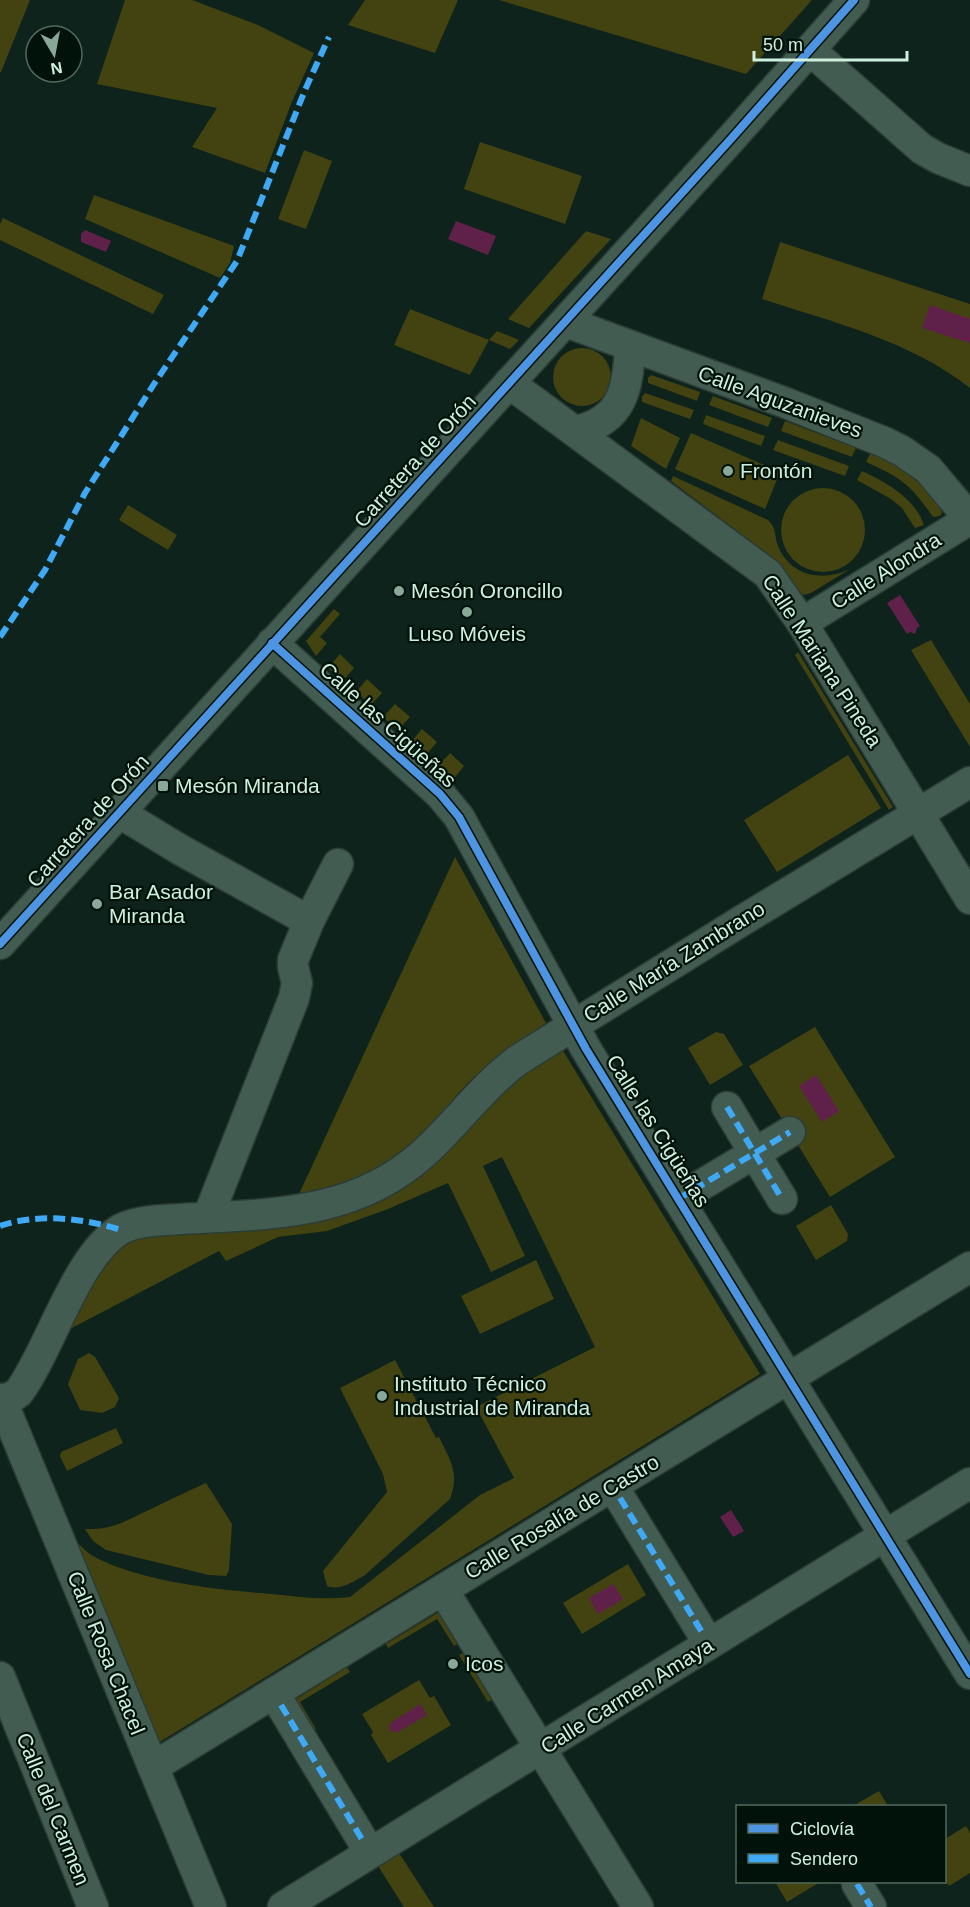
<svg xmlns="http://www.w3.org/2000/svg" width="970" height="1907" viewBox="0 0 970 1907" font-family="Arial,sans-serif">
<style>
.green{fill:#434211}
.water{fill:#5f214a}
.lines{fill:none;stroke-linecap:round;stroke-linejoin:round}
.minor-casing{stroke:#2c3d36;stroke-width:33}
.minor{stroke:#435c51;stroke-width:30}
.quiet{stroke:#3fa9f5;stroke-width:6;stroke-dasharray:12 6;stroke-linecap:butt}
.cycleway-casing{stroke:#001209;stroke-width:11}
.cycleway{stroke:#4d94e3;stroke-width:8}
.poi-dot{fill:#8aa89a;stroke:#001209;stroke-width:2}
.labels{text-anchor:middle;stroke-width:4.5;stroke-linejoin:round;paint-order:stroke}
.street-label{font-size:21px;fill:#cdf0df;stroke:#001209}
.poi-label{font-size:21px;fill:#cdf0df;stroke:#001209;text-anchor:start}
</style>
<rect width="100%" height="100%" fill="#0d231b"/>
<g class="green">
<path d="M0,0H30L1,72H0Z"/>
<path d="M125,0H192L258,25L314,53L291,104L265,173L192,147L217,108L97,84Z"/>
<path d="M365,0H458L435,53L348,25Z"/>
<path d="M499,0H812L746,74Z"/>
<path d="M480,142L582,176L565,224L464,189Z"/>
<path d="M304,150L332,161L306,229L278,219Z"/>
<path d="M94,195L234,246L230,263L220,278L85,219Z"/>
<path d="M3,218L164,295L153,314L0,240V224Z"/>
<path d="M586,231L611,239L529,328L508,319Z"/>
<path d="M780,242L970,304V388C911,341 832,322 762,299Z"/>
<path d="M410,309L489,340L497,331L519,340L510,349L489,340L470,375L394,345Z"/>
<circle cx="582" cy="377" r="29"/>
<path d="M651,375L700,392L697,401L648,383V378Z"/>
<path d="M645,393L694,410L690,419L642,402V397Z"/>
<path d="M713,396L772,418L768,427L709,405Z"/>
<path d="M706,415L765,436L761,446L703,424Z"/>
<path d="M641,418L680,438L666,469L631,446Z"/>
<path d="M785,421L856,448L852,457L781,431Z"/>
<path d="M691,433L780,472L765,509L675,469Z"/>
<path d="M778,440L849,466L845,476L773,450Z"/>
<path d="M871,452C899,466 923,481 941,509L942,513L940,516L933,517C911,485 902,478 866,462Z"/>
<path d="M862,471C886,482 915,498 924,525L915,528L902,508L891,499L857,480Z"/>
<path d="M673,476L768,520C777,528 774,536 778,546C791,577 823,582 850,569L811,593L803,595L765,552L671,481Z"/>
<circle cx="823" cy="530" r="42"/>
<path d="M128,505L177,535L168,550L119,520Z"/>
<path d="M334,609L340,614L320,637L327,643L316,656L306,641Z"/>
<path d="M931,640L970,704V747L911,650Z"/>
<path d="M798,652L893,807L889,810L795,655Z"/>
<path d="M340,654L354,668L343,681L328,668Z"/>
<path d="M367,679L382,693L371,705L356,692Z"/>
<path d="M395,704L410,717L398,730L383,717Z"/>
<path d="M422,729L437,742L426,755L411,742Z"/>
<path d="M450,753L464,766L453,780L438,766Z"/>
<path d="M848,755L881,808L777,872L744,820Z"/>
<path d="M455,857L546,1023C521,1040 496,1057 473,1078C458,1092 445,1110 431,1126C391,1167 353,1183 299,1194Z"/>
<path d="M815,1027L895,1157L830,1197L749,1066Z"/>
<path d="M716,1032L724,1034L743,1065L710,1085L688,1048Z"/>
<path d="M562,1049L760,1374L158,1743L73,1538C79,1544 86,1552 93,1556C141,1582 219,1590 272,1594C299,1597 324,1600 350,1597L480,1495L514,1478L476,1407L595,1347L502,1157L483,1166L525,1256L491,1272L448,1183L388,1209L327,1231L278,1237L226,1261L219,1251L70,1329C84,1301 98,1266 123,1247C131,1241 140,1239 149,1236L290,1225Z"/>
<path d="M831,1205L848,1234L847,1241L816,1260L796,1226Z"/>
<path d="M536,1260L554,1299L480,1334L461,1296Z"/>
<path d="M89,1353L95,1357L119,1398L115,1407L102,1413L80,1410L68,1384L78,1359Z"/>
<path d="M395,1360L436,1438L439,1437C450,1460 460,1473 450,1499L365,1575C353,1582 340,1591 327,1586L323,1571L387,1492L383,1474L340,1388Z"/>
<path d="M116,1428L123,1443L67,1471L60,1456L61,1452Z"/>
<path d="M206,1483L232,1524L229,1570L226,1576L209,1575L106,1550L93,1541L85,1529C115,1530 126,1520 151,1509C169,1500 188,1491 206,1483Z"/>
<path d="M628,1564L646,1595L582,1634L563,1603Z"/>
<path d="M439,1612L459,1643L454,1646L437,1619L388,1648L386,1644Z"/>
<path d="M464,1652L493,1699L488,1702L459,1655Z"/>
<path d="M347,1667L350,1672L300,1702L316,1729L312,1731L293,1701Z"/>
<path d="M419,1680L430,1698L434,1696L451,1725L388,1763L371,1735L373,1732L362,1714Z"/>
<path d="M879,1791L888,1806H853Z"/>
<path d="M966,1826L970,1833V1873L949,1886L945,1880V1839Z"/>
<path d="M399,1853L434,1907H404L378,1866Z"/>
<path d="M775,1882H820L787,1902Z"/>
</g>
<g class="water">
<path d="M456,221L496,236L488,255L448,239Z"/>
<path d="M85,230L111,241L106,252L81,242V234Z"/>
<path d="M930,305L970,319V343L922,328Z"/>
<path d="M900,595L920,626L917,628L915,634L910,632L907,634L887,603Z"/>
<path d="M816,1075L839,1111L822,1122L799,1086Z"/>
<path d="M731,1510L744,1531L733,1537L720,1517Z"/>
<path d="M613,1584L623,1599L598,1614L589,1598Z"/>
<path d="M420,1704L427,1715L398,1732L390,1731L389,1725L392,1722Z"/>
</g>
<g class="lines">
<defs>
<g id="minor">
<path d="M810,50L922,149L938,158L970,171"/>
<path d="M566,322L786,403L884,442L902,451L928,469L970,519L802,623"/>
<path d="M509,383L768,574L802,623L970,899"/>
<path d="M576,431C623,421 628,388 630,347"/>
<path d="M272,643L440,794L459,817L586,1049L970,1674"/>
<path d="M120,813L179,849L309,921"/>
<path d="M0,944L730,140L854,0"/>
<path d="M727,1107L782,1199"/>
<path d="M678,1199L790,1132"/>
<path d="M208,1217L294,998L297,983L293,967V960L309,921L338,864"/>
<path d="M1,1399L211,1907"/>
<path d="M0,1400L12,1397L19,1392C51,1348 76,1256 121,1229C131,1224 142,1222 152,1221C249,1213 347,1223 424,1153C457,1123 482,1087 518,1060L743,920L970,782"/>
<path d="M620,1498L703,1634"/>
<path d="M443,1590L638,1907"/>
<path d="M0,1677L93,1907"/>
<path d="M281,1705L363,1841"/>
<path d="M153,1767L970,1267"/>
<path d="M857,1884L871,1907"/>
<path d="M283,1907L970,1483"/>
</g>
</defs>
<use href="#minor" class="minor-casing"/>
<use href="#minor" class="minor"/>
<g class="quiet">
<path d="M0,637L45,570L85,493L154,384L237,261L305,90L329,37"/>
<path d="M727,1107L782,1199"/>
<path d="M678,1199L790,1132"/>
<path d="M0,1226C37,1213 84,1218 121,1230"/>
<path d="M620,1498L703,1634"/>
<path d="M281,1705L363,1841"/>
<path d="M857,1884L871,1907"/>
</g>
<defs>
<g id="cycleway">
<path d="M272,643L440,794L459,817L586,1049L970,1674"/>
<path d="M0,944L730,140L854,0"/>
</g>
</defs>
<use href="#cycleway" class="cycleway-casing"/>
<use href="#cycleway" class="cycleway"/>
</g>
<g class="poi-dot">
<circle cx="728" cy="471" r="6"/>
<circle cx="399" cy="591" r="6"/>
<circle cx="467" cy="612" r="6"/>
<rect x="157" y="780" width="12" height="12" rx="3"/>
<circle cx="97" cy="904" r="6"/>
<circle cx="382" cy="1396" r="6"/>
<circle cx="453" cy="1664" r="6"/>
</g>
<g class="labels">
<g class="street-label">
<text transform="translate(780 402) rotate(20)" y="7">Calle Aguzanieves</text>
<text transform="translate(415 461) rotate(-48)" y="7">Carretera de Orón</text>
<text transform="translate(886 571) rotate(-32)" y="7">Calle Alondra</text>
<text transform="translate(822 661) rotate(57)" y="7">Calle Mariana Pineda</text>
<text transform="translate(388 725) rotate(42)" y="7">Calle las Cigüeñas</text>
<text transform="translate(88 821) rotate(-48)" y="7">Carretera de Orón</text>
<text transform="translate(674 962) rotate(-32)" y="7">Calle María Zambrano</text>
<text transform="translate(658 1131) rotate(58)" y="7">Calle las Cigüeñas</text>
<text transform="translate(562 1517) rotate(-31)" y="7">Calle Rosalía de Castro</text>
<text transform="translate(106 1653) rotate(68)" y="7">Calle Rosa Chacel</text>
<text transform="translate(627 1696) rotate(-32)" y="7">Calle Carmen Amaya</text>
<text transform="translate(53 1809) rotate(68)" y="7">Calle del Carmen</text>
</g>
<g class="poi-label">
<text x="740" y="478">Frontón</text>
<text x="411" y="598">Mesón Oroncillo</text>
<text x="467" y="641" text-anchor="middle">Luso Móveis</text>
<text x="175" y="793">Mesón Miranda</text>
<text x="109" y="899">Bar Asador<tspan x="109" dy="24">Miranda</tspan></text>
<text x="394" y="1391">Instituto Técnico<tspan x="394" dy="24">Industrial de Miranda</tspan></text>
<text x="465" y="1671">Icos</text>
</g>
</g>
<rect x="736" y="1805" width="210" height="78" fill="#001209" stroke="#526b5f" stroke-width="1.5"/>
<rect x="748" y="1824" width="30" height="9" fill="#4d94e3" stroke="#526b5f" stroke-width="1.5"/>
<text x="790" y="1835" font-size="18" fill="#cdf0df">Ciclovía</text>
<rect x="748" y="1854" width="30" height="9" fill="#3fa9f5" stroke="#526b5f" stroke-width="1.5"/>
<text x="790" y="1865" font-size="18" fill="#cdf0df">Sendero</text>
<g transform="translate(54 54) rotate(170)"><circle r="28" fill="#001209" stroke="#526b5f" stroke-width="1.5"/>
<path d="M0-4.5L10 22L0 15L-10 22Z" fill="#8aa89a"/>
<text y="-9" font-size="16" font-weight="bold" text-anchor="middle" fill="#cdf0df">N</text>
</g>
<path d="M754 51v9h153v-9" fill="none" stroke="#cdf0df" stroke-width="3"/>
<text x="763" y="51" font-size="18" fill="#cdf0df" stroke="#001209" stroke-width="4.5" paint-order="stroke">50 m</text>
</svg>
